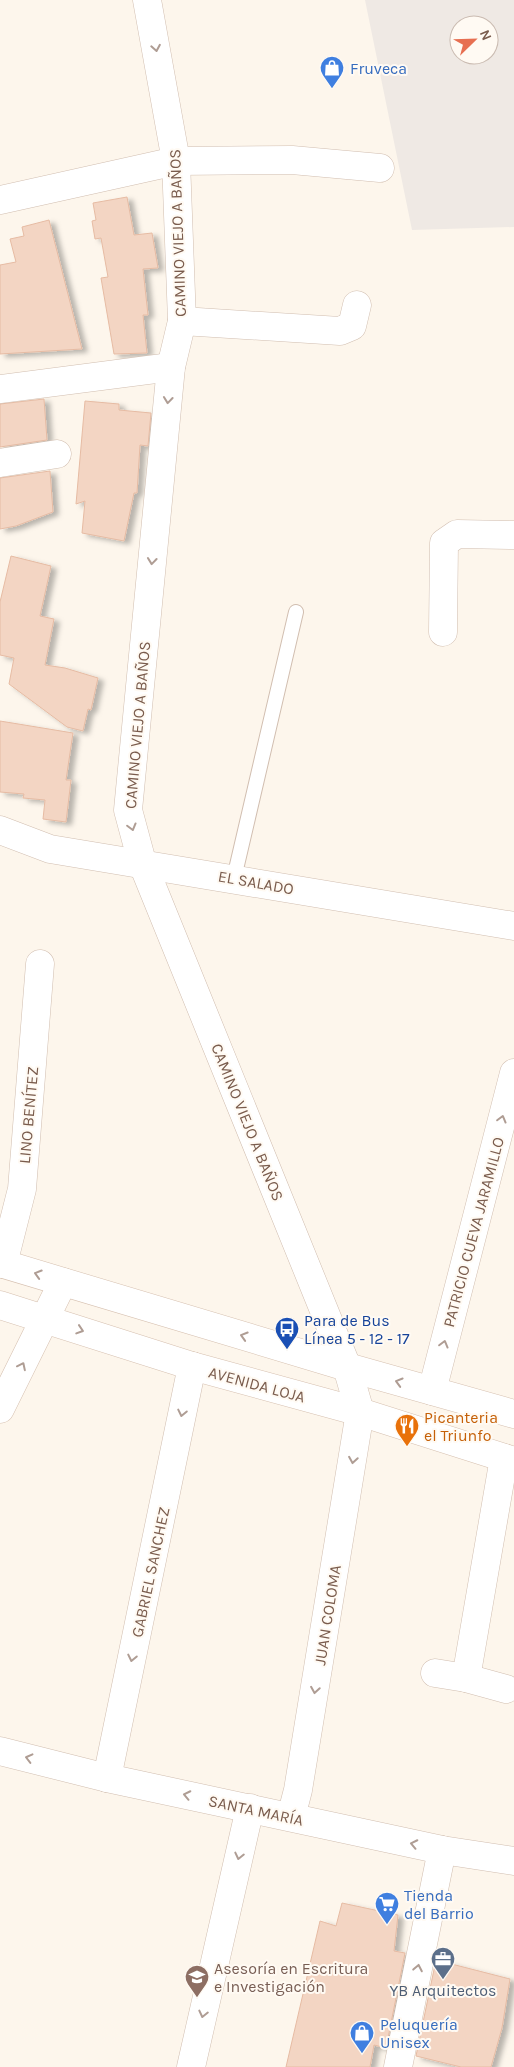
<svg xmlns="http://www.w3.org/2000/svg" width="514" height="2067" viewBox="0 0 514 2067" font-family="Karla,sans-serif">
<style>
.industrial{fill:#efe9e4;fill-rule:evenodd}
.building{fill:#f3d5c3;stroke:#e6bba3;filter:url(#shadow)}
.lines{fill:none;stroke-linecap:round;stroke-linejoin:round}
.service-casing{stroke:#d1beb0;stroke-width:16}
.minor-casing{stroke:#d1beb0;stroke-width:29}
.tertiary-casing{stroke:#d1beb0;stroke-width:29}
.secondary-casing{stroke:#d6c0b0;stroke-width:29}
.service{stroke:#fff;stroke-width:14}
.minor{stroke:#fff;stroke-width:28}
.tertiary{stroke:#fff;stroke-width:28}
.secondary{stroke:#fff;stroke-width:28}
.oneway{stroke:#af9d94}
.labels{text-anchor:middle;stroke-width:4;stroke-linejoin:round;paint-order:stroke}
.shop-label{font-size:16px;fill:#366cbe;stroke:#fffaf3;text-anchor:start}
.street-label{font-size:16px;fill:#7a5c4d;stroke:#fffaf3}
.transit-label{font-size:16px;fill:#164399;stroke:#fffaf3;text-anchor:start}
.food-label{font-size:16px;fill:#c56008;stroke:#fffaf3;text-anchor:start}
.education-label{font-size:16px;fill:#785e54;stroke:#fffaf3;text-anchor:start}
.service-label{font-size:16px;fill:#4e5e75;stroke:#fffaf3}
</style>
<defs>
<filter id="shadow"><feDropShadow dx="5.5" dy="3" stdDeviation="2.5" flood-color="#0004"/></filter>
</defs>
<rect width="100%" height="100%" fill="#fdf6ec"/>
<path class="industrial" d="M365,0H514V227L412,230ZM459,25H489V55H459Z"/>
<g class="building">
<path d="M127,197L134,235L152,233L158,268L143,269L148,315H143L147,353L114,354L101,278L108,277L101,238L95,239L92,221L96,220L93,203Z"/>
<path d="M49,220L82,349L0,354V265L16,262L10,239L24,236L22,227Z"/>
<path d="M44,399L47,440L0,447V404Z"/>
<path d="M85,401L119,404V410L151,413L148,446L140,445L137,493H134L124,541L82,533L85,501L76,504Z"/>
<path d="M50,471L53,512L16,526L0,529V478Z"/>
<path d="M11,556L51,566L40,616L54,619L45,665L65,668L98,678L91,710L88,709L83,731L67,727L9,684L14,658L0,655V602Z"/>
<path d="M0,721L73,733L66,780H71L66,822L43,819L45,800L23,798L24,794L0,792Z"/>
<path d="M342,1903L398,1915L394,1951L405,1953L386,2048L374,2045L370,2067H286L320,1921L336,1926Z"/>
<path d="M436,1960L510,1979L502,2028L491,2067H461L416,2056Z"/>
</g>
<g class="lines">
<defs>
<path id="service" d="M234,878L296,612"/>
<g id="minor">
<path d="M0,200L176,161L292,160L380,168"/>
<path d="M182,321L340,331L352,326L357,305"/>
<path d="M0,389L171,367"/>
<path d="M0,463L57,454"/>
<path d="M443,632L444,543L457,534L514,535"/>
<path d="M0,830L50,849L514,926"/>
<path d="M3,1264L22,1189L40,964"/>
<path d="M432,1391L514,1073"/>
<path d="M504,1458L466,1678L506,1689"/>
<path d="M435,1673L466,1678"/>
<path d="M0,1751L107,1778L442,1850L514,1861"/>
<path d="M107,1778L192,1366"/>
<path d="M291,1817L298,1790L360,1412"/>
<path d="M191,2067L250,1808"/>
<path d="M398,2067L442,1850"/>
</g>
<path id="tertiary" d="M147,0L176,161L182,321L171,367L128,810L142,862L347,1367L360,1412"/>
<g id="secondary">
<path d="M0,1263L347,1367L514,1414"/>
<path d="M0,1305L192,1366L360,1412L514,1461"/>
<path d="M0,1409L63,1282"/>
</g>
</defs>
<use href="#service" class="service-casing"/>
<use href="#minor" class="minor-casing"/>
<use href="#tertiary" class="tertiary-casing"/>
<use href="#secondary" class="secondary-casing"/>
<use href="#service" class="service"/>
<use href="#minor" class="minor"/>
<use href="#tertiary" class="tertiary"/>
<use href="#secondary" class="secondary"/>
</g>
<defs><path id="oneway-chevron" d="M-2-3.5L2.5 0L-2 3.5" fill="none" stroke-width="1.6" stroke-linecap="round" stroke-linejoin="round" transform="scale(1.25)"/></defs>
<g class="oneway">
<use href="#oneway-chevron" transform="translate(156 48) rotate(80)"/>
<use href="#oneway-chevron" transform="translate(168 400) rotate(96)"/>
<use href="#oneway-chevron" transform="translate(152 561) rotate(96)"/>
<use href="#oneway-chevron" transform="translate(132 827) rotate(75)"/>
<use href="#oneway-chevron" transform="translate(502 1119) rotate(-75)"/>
<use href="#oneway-chevron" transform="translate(38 1274) rotate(-163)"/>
<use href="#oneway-chevron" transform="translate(80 1330) rotate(18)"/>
<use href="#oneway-chevron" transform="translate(244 1336) rotate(-163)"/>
<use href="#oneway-chevron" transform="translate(444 1344) rotate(-75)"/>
<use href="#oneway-chevron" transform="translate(22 1366) rotate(-64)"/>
<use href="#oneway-chevron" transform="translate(399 1382) rotate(-164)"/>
<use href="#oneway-chevron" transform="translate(182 1413) rotate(102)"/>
<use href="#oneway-chevron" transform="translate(353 1460) rotate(99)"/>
<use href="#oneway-chevron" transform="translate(132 1658) rotate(102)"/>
<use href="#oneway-chevron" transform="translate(315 1690) rotate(99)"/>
<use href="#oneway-chevron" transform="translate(29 1758) rotate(-166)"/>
<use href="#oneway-chevron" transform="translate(187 1795) rotate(-168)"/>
<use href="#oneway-chevron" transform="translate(414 1844) rotate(-168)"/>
<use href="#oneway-chevron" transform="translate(239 1856) rotate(103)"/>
<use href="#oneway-chevron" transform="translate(418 1968) rotate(-79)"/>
<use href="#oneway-chevron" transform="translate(203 2014) rotate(103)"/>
</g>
<defs>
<symbol id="shop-pin" viewBox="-11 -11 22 30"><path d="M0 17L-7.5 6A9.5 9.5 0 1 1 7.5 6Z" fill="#3f7fe0" stroke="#fffaf3"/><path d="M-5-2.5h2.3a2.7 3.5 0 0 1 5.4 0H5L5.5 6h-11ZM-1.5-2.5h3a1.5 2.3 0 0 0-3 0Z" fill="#fff"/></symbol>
<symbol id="bus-pin" viewBox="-11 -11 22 30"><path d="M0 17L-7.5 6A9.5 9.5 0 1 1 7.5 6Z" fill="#1a4fb4" stroke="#fffaf3"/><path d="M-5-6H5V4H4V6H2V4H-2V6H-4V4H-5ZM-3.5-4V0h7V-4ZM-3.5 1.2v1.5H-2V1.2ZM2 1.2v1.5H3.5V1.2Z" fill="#fff"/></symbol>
<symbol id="restaurant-pin" viewBox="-11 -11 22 30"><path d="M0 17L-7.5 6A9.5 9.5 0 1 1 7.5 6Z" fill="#e8710a" stroke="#fffaf3"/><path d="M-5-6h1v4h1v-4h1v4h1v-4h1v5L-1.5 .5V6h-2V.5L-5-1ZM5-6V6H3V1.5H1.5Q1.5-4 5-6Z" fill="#fff"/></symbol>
<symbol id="supermarket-pin" viewBox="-11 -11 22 30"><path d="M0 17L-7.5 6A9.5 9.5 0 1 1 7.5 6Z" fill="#3f7fe0" stroke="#fffaf3"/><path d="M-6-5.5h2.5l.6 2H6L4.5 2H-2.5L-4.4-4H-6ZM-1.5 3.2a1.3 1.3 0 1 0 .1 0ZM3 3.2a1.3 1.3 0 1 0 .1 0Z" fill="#fff"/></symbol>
<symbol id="office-pin" viewBox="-11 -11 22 30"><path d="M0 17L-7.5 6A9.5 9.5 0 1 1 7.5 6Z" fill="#5c6f8a" stroke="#fffaf3"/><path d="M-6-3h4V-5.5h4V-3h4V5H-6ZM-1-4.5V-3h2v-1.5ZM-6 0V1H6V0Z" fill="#fff"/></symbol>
<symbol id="school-pin" viewBox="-11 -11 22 30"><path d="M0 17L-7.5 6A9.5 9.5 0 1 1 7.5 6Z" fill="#8d6e63" stroke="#fffaf3"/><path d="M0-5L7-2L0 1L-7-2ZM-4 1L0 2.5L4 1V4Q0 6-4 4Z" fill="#fff"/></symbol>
</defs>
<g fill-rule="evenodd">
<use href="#shop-pin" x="318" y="54" width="28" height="38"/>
<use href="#bus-pin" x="273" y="1315" width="28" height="38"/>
<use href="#restaurant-pin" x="393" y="1412" width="28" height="38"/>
<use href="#supermarket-pin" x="373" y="1890" width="28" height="38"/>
<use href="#office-pin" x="429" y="1945" width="28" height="38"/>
<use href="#school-pin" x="183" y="1963" width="28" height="38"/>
<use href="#shop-pin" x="348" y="2019" width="28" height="38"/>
</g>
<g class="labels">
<g class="shop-label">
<text x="350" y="74">Fruveca</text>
<text x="404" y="1901">Tienda<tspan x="404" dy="18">del Barrio</tspan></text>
<text x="380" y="2030">Peluquería<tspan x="380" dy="18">Unisex</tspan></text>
</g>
<g class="street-label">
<text transform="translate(177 233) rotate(-92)" y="6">CAMINO VIEJO A BAÑOS</text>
<text transform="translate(137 725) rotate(-85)" y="6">CAMINO VIEJO A BAÑOS</text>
<text transform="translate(256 882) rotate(10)" y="6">EL SALADO</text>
<text transform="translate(28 1115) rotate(-85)" y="6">LINO BENÍTEZ</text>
<text transform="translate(248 1122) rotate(68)" y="6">CAMINO VIEJO A BAÑOS</text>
<text transform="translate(473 1232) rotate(-75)" y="6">PATRICIO CUEVA JARAMILLO</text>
<text transform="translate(257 1384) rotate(15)" y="6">AVENIDA LOJA</text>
<text transform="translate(150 1572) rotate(-78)" y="6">GABRIEL SANCHEZ</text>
<text transform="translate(327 1615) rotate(-81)" y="6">JUAN COLOMA</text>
<text transform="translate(256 1810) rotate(12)" y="6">SANTA MARÍA</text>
</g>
<g class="transit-label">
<text x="304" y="1326">Para de Bus<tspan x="304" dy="18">Línea 5 - 12 - 17</tspan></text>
</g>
<g class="food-label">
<text x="424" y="1423">Picanteria<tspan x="424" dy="18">el Triunfo</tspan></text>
</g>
<g class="education-label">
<text x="214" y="1974">Asesoría en Escritura<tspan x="214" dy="18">e Investigación</tspan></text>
</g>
<g class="service-label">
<text x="443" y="1996">YB Arquitectos</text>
</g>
</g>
<g transform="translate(474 40) rotate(67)"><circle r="24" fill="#fffaf3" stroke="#cabbb1"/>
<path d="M0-4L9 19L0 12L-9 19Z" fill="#e76f51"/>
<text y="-8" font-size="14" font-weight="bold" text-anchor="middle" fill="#7a5c4d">N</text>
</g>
</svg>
